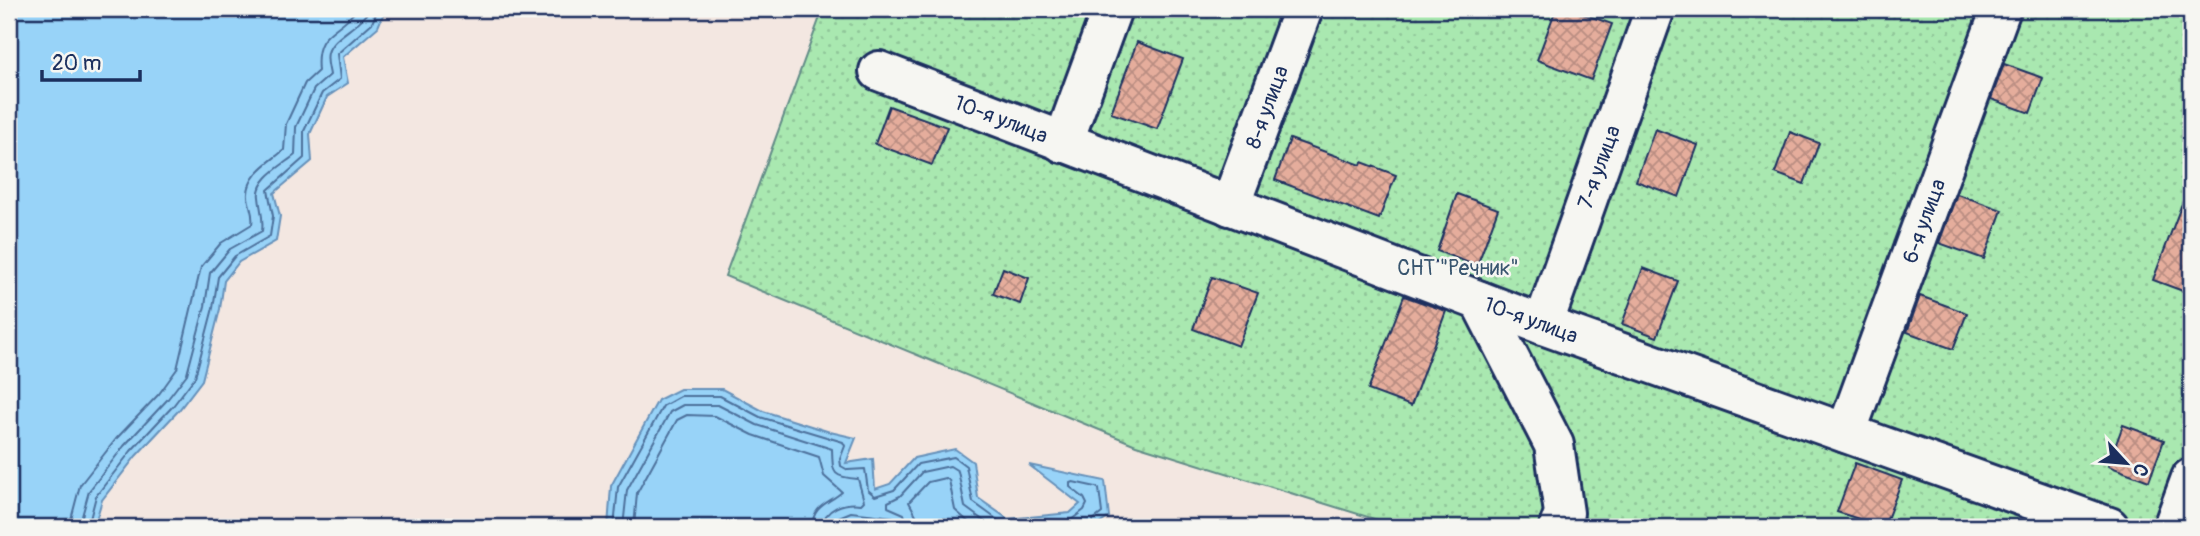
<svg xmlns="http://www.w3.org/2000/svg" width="2200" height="536" viewBox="0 0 2200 536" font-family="Pangolin,sans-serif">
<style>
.garden{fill:url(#garden-dots);stroke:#628c87;stroke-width:2}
.water{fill:#98d3f8;stroke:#6691ba;stroke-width:2}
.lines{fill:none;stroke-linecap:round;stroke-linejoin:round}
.shore{stroke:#4d719c;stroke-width:2}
.building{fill:url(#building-cross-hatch);stroke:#1b2f5e;stroke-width:2}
.minor-casing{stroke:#1b2f5e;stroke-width:44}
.minor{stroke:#f6f6f2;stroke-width:38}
.labels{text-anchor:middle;stroke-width:5;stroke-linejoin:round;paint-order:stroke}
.street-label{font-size:21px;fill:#1b2f5e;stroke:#f6f6f2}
.park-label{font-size:21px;fill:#37546e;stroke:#f6f6f2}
</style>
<defs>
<pattern id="garden-dots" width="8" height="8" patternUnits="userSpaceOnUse" patternTransform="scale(1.75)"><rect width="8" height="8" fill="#a9e8b0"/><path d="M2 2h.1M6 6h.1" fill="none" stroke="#91c79a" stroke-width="1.8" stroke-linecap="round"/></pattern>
<pattern id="building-cross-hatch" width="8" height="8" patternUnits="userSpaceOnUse" patternTransform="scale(1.75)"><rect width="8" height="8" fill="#e5ad9c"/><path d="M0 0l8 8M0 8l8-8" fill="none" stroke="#b98d82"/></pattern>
</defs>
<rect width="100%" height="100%" fill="#f3e7e1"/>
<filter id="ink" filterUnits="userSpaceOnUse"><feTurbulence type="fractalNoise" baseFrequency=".0143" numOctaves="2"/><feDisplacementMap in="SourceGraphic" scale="14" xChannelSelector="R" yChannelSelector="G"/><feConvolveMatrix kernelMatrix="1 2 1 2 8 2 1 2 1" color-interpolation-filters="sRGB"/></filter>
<g filter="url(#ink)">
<path class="garden" d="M823,9H2191V527H1400L1136,445L725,276Z"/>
<g class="water">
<path d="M9,9H388L385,10L378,27L343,57L348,83L327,97L310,134L312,161L274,193L280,216L276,241L239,262L224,281L220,309L202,380L179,410L136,456L102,500L94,527H9Z"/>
<path d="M680,389H722L763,411L830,432L856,438L846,463L873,459L875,489L890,484L914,458L955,449L973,462L978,498L1008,519L1070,513L1080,504L1029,465L1105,481L1109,517L1095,527H969L963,524L957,527H909L851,519L831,527H608L611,486L658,400Z"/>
</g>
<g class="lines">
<g class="shore">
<path d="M69,527L80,485L116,439L159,394L177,369L201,267L221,243L252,224C254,214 249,206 248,197C246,175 270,162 284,150L286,124L305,83L318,71C314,30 337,35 357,9"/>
<path d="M79,527L89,491L124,446L167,400L187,374L205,306L210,273L230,249L262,231C264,217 260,210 259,197C256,179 283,165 295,155L296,127L314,89L330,75C329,68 326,60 328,53C332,36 361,27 369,9"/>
<path d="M88,527L96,496L131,451L173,406L195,377L213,308L218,277L235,256L270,236L273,216L268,190L304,158V131L322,93L340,79L337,54L372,23L378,9"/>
<path d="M614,527L618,487L663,406L681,396H720L760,417L843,442L845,446L840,459L841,466L848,470L865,469L868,490L875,496L894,490L918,464L954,457L966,466L973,502L1006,526L1071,520L1084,510L1087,504L1084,498L1070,487V483L1073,482L1096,487L1099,489L1102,513L1093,520L1092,527"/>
<path d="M623,527L627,490L670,412L683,405H718L757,425L832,449C833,473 831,477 858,479L864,501L861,504C844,502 824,508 822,527"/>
<path d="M634,527L637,493L677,420L687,415L715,416L753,435L819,457L824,476L842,492C828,504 813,505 812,527"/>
<path d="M831,527L834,519L851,512L893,517L898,521L899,527"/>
<path d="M908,527L904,514L888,507V502L900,496L922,472L950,466L958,471L965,507L992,527"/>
<path d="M918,527L917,517L909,502L928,482L945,478L949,480L955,510L974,527"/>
</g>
</g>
<g class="building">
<path d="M1556,9H1569L1612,24L1591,80L1537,60Z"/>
<path d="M1137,42L1183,59L1157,129L1111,113Z"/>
<path d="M2004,64L2043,78L2030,113L1991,99Z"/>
<path d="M889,106L947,127L932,165L875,144Z"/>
<path d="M1655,129L1698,145L1679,197L1636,181Z"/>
<path d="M1790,132L1819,143L1804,184L1775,173Z"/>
<path d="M1290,139L1361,165L1362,162L1396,175L1379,219L1275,180Z"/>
<path d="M2188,188H2191V294L2153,280Z"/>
<path d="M1457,194L1498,209L1477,266L1437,251Z"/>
<path d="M1957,194L2002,210L1984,259L1939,243Z"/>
<path d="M1003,268L1029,278L1020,304L993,294Z"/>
<path d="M1643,268L1678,281L1657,337L1622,324Z"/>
<path d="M1212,277L1258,293L1238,346L1193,329Z"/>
<path d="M1404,296L1446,311L1411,406L1368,390Z"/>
<path d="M1920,296L1967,313L1953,349L1907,332Z"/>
<path d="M2123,425L2164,440L2149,481L2108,466Z"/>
<path d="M1855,463L1902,480L1884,527L1837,512Z"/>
</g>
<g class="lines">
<defs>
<g id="minor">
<path d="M879,71L1543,325L2109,527"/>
<path d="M1063,143L1112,9"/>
<path d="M1230,206L1303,9"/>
<path d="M1480,301L1554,445L1564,513L1559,527"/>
<path d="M1543,325L1655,9"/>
<path d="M1846,433L2001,9"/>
<path d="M2173,527L2191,478"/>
</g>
</defs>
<use href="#minor" class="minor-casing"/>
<use href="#minor" class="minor"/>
</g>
</g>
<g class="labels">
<g class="street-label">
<text transform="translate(1267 107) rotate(-70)" y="7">8-я улица</text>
<text transform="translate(1001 119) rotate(21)" y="7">10-я улица</text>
<text transform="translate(1599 167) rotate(-70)" y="7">7-я улица</text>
<text transform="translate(1924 221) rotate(-70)" y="7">6-я улица</text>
<text transform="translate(1531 320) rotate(20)" y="7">10-я улица</text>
</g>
<g class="park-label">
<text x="1458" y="275">СНТ "Речник"</text>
</g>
</g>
<rect width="2200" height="536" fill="none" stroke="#f6f6f2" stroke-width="35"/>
<rect x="18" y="18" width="2165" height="501" fill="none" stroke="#1b2f5e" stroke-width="2.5" filter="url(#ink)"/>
<g transform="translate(2126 463) rotate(116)" stroke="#f6f6f2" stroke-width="5" paint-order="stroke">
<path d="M0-5L12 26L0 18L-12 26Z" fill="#1b2f5e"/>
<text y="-10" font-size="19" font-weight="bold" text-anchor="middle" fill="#1b2f5e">С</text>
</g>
<path d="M42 70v10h98v-10" fill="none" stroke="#1b2f5e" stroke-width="3.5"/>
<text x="52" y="70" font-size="21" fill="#1b2f5e" stroke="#f6f6f2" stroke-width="5" paint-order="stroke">20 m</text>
</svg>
